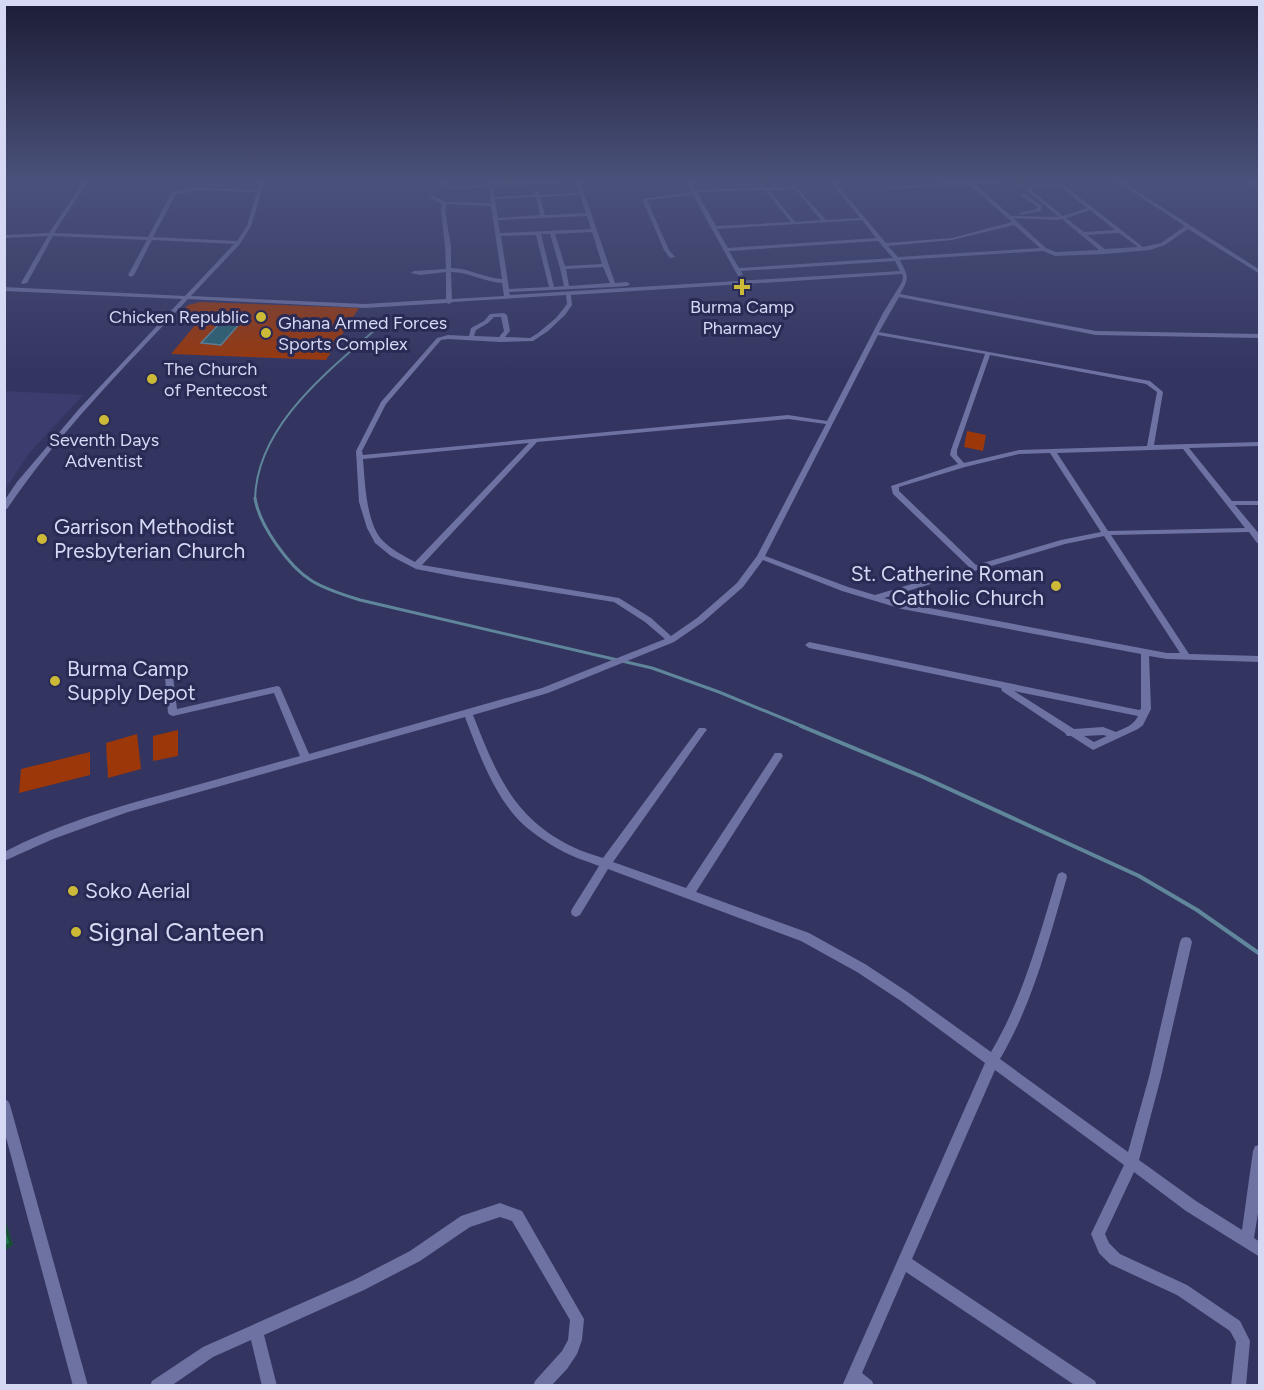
<svg xmlns="http://www.w3.org/2000/svg" width="1264" height="1390" viewBox="0 0 1264 1390" font-family="Figtree,sans-serif">
<style>
.built{fill:#3b3d6f}
.green{fill:#9b3709}
.water{fill:#2c6373;stroke:#5f869a;stroke-width:1.5}
.lines{fill:none;stroke-linecap:round;stroke-linejoin:round}
.stream-far2{stroke:#5f869a;stroke-width:2}
.stream-far1{stroke:#5f869a;stroke-width:3}
.stream{stroke:#5f869a;stroke-width:4}
.street{fill:#6e72a2;fill-rule:evenodd}
.shaded-wall{fill:#184e36}
.building{fill:#22704d;stroke:#184e36;stroke-width:1.5}
.poi-dot{fill:#cdb938;stroke:#292b55;stroke-width:2}
.labels{text-anchor:middle;stroke-width:6;stroke-linejoin:round;paint-order:stroke}
.far-poi-label{font-size:18px;fill:#d6d9f4;stroke:#292b55}
.poi-label{font-size:21px;fill:#d6d9f4;stroke:#292b55;text-anchor:start}
.near-poi-label{font-size:26px;fill:#d6d9f4;stroke:#292b55;text-anchor:start}
</style>
<rect width="100%" height="100%" fill="#333560"/>
<path class="built" d="M5,391L83,395L29,453L5,490Z"/>
<g class="green">
<path d="M196,303L200,302L359,308L326,360L171,354L205,313L182,312L188,305Z"/>
<path d="M967,431L986,435L983,451L964,447Z"/>
<path d="M178,730V756L153,761V736Z"/>
<path d="M137,734L141,769L108,778L106,743Z"/>
<path d="M90,752V775L19,793L21,769Z"/>
</g>
<path class="water" d="M222,321L241,322L221,345L201,343Z"/>
<g class="lines">
<path class="stream-far2" d="M255,500C256,427 326,373 376,329"/>
<path class="stream-far1" d="M255,498C259,525 289,567 312,581C327,590 344,595 360,600L652,668L719,692L804,727"/>
<path class="stream" d="M801,726L923,777L1139,876L1197,910L1260,954"/>
<g class="street">
<path d="M84,181H88L54,233L148,237L172,192L196,188L258,190L261,181H265L251,226L240,244L191,296L365,304L446,299V272L420,275L411,273L414,271L446,269L445,247L441,210L442,204L429,197L433,196L446,202L491,203L489,187L456,189L441,186L439,181H443L445,184L456,187L488,185V182L490,181H492L493,184L569,181L567,182L493,187L494,197L535,195L534,191L536,190L538,191L539,195L579,193L576,181H580L615,283L627,282L630,284L627,286L613,287L509,292L510,295L900,271L895,261L741,271L743,275L738,276L693,195L647,200L669,250L675,257L670,258L664,250L642,199L692,192L686,181H690L695,190L796,187L826,220L860,218L830,181H834L886,243L952,238L1012,222L970,185L888,189L886,188L888,187L968,182L967,181H1010L1008,182L975,184L1011,216L1059,217L1024,188L1050,184L1065,186L1143,247L1161,243L1185,226L1116,181H1121L1260,270V274L1188,229L1165,245L1150,250L1105,254L1055,256L1043,251L900,260C908,277 910,277 900,294L1096,331L1260,334V338L1096,335L899,297L879,332L1150,381L1163,392L1154,445L1260,442V446L1189,448L1232,501H1260V505H1235L1260,535V543H1257L1249,532L1111,535L1189,654L1260,656V662L1167,659L1149,656L1151,709L1143,725L1138,729L1093,750L1071,736H1067L1065,733L1002,691L1001,688L809,648L805,645L809,642L1139,710L1141,709V654L902,609L842,591L763,560L743,587L703,622L674,642L548,693L473,715C496,773 513,818 573,847C583,852 594,855 603,858L699,728H705L707,730L705,732L613,862L686,888L775,753H781L783,756L781,759L696,892L809,933L865,964L909,993L991,1052C1023,998 1039,937 1057,877L1058,874L1062,872L1066,874L1067,877C1049,939 1033,1003 1000,1059L1128,1152L1149,1077L1180,942L1182,938L1186,937L1190,938L1192,942L1161,1077L1139,1160L1196,1201L1242,1230L1253,1151L1255,1146L1260,1145V1201L1254,1238L1260,1242V1257L1186,1211L1134,1172L1105,1234L1109,1243L1120,1254L1187,1285L1240,1321L1250,1341L1246,1386H1231L1236,1342L1230,1331L1177,1295L1110,1264L1099,1253L1091,1234L1124,1165L995,1070L912,1259L1095,1381L1097,1386H1076L906,1272L862,1373L872,1381L874,1386H842L985,1063L901,1001L857,972L801,941L608,869L580,915L576,917L572,915L571,912L572,909L599,866C587,861 575,858 564,852C547,843 528,831 515,816C491,788 478,751 465,717L128,812L53,839L4,861V852C56,825 112,808 168,793C212,781 256,768 300,756L274,693L173,716L170,715L168,713L165,677L166,675H172L173,677L177,709L277,686L280,687L309,754L542,688L665,639L645,622L614,602L462,578L416,569L391,556L375,543L367,528L359,502L356,451L381,402L437,338L448,335L469,336L471,328L484,321L490,314L504,313L507,315L510,331L505,337L530,338L538,333L556,318L564,308L567,304L566,295L452,302L449,304L447,303L365,308L188,299C125,367 59,432 7,509H4V501L17,482L79,409L182,299L4,291V287L185,296L234,244L152,240L134,275L131,277L128,275L147,240L53,236L27,283L22,284L21,283L48,236L4,238V235L49,233ZM1050,186L1062,188L1087,208L1063,216L1030,189ZM795,189L821,220L795,222L769,190ZM196,190L257,192L247,226L237,241L153,237L176,194ZM765,190L791,222L716,226L697,192ZM580,195L586,213L545,215L540,197ZM536,197L540,215L498,218L495,199ZM447,204L491,206L502,279C484,278 469,268 451,268V247L445,210ZM1090,210L1115,230L1084,232L1066,218ZM587,216L591,229L500,233L498,220ZM1013,218L1058,220L1062,219L1099,250L1056,252L1046,248ZM862,220L876,238L728,248L717,229ZM1014,225L1040,248L898,257L888,246L952,240ZM592,232L602,264L565,266L555,234ZM1119,233L1138,247L1105,249L1087,235ZM541,234H550L560,268L564,286L554,287ZM536,235L549,287L509,289L501,236ZM878,241L893,258L739,268L729,251ZM603,267L610,283L569,286L566,269ZM451,272C469,272 484,282 502,283L504,296L452,299ZM902,274L903,277L902,282L883,313L827,421L788,415L363,455L362,451L386,404L441,340L448,339L500,342L533,341L548,331L565,315L572,305L571,295ZM494,317H501L504,331L499,337L474,336L476,330L488,323ZM878,335L985,354L951,450L950,455L958,464L891,486L893,494L969,567L875,595L848,587L765,556ZM990,355L1146,384L1157,392L1147,446L1019,450L964,463L957,455V450ZM788,419L826,424L757,556L737,583L697,618L671,636L651,618L619,598L422,565L537,442ZM529,443L415,562C404,556 392,550 383,541C366,524 365,482 363,459ZM1183,449L1245,528L1108,531L1057,453ZM1050,453L1101,532L1061,540L976,565L899,491V487L965,467L1019,454ZM1104,536L1180,653H1167L903,603L884,598L1065,544ZM1014,691L1138,716C1134,725 1125,728 1116,732L1103,727L1074,729ZM1103,735L1107,736L1094,742L1084,736Z"/>
<path d="M1244,181H1249L1260,185V188Z"/>
<path d="M1021,194H1025L1042,206L1041,211L1020,215V213L1037,209L1038,207L1021,196Z"/>
<path d="M4,1099L8,1101L10,1105L88,1386H73L4,1130Z"/>
<path d="M500,1203L522,1211L584,1319L582,1340L577,1354L567,1369L551,1386H533L535,1381L562,1351L568,1340L570,1320L512,1221L500,1217L470,1227L420,1261L364,1290L264,1335L277,1386H262L251,1340L213,1357L171,1386H150L152,1381L203,1347L354,1280L410,1251L461,1216Z"/>
</g>
</g>
<path class="shaded-wall" d="M4,1216L13,1245L4,1251Z"/>
<path class="building" d="M4,1225L10,1243L4,1247Z"/>
<linearGradient id="sky" x2="0" y2="1"><stop stop-color="#1c1d35"/><stop offset="0.48" stop-color="#4a517a"/><stop offset="1" stop-color="#4a517a" stop-opacity="0"/></linearGradient>
<rect width="1264" height="375" fill="url(#sky)"/>
<g class="poi-dot">
<path d="M739 278h6v6h6v6h-6v6h-6v-6h-6v-6h6z"/>
<circle cx="261" cy="317" r="6"/>
<circle cx="266" cy="333" r="6"/>
<circle cx="152" cy="379" r="6"/>
<circle cx="104" cy="420" r="6"/>
<circle cx="42" cy="539" r="6"/>
<circle cx="1056" cy="586" r="6"/>
<circle cx="55" cy="681" r="6"/>
<circle cx="73" cy="891" r="6"/>
<circle cx="76" cy="932" r="6"/>
</g>
<g class="labels">
<g class="far-poi-label">
<text x="742" y="313">Burma Camp<tspan x="742" dy="21">Pharmacy</tspan></text>
<text x="249" y="323" text-anchor="end">Chicken Republic</text>
<text x="278" y="329" text-anchor="start">Ghana Armed Forces<tspan x="278" dy="21">Sports Complex</tspan></text>
<text x="164" y="375" text-anchor="start">The Church<tspan x="164" dy="21">of Pentecost</tspan></text>
<text x="104" y="446">Seventh Days<tspan x="104" dy="21">Adventist</tspan></text>
</g>
<g class="poi-label">
<text x="54" y="534">Garrison Methodist<tspan x="54" dy="24">Presbyterian Church</tspan></text>
<text x="1044" y="581" text-anchor="end">St. Catherine Roman<tspan x="1044" dy="24">Catholic Church</tspan></text>
<text x="67" y="676">Burma Camp<tspan x="67" dy="24">Supply Depot</tspan></text>
<text x="85" y="898">Soko Aerial</text>
</g>
<g class="near-poi-label">
<text x="88" y="941">Signal Canteen</text>
</g>
</g>
<rect width="1264" height="1390" fill="none" stroke="#d6d9f4" stroke-width="12"/>
</svg>
